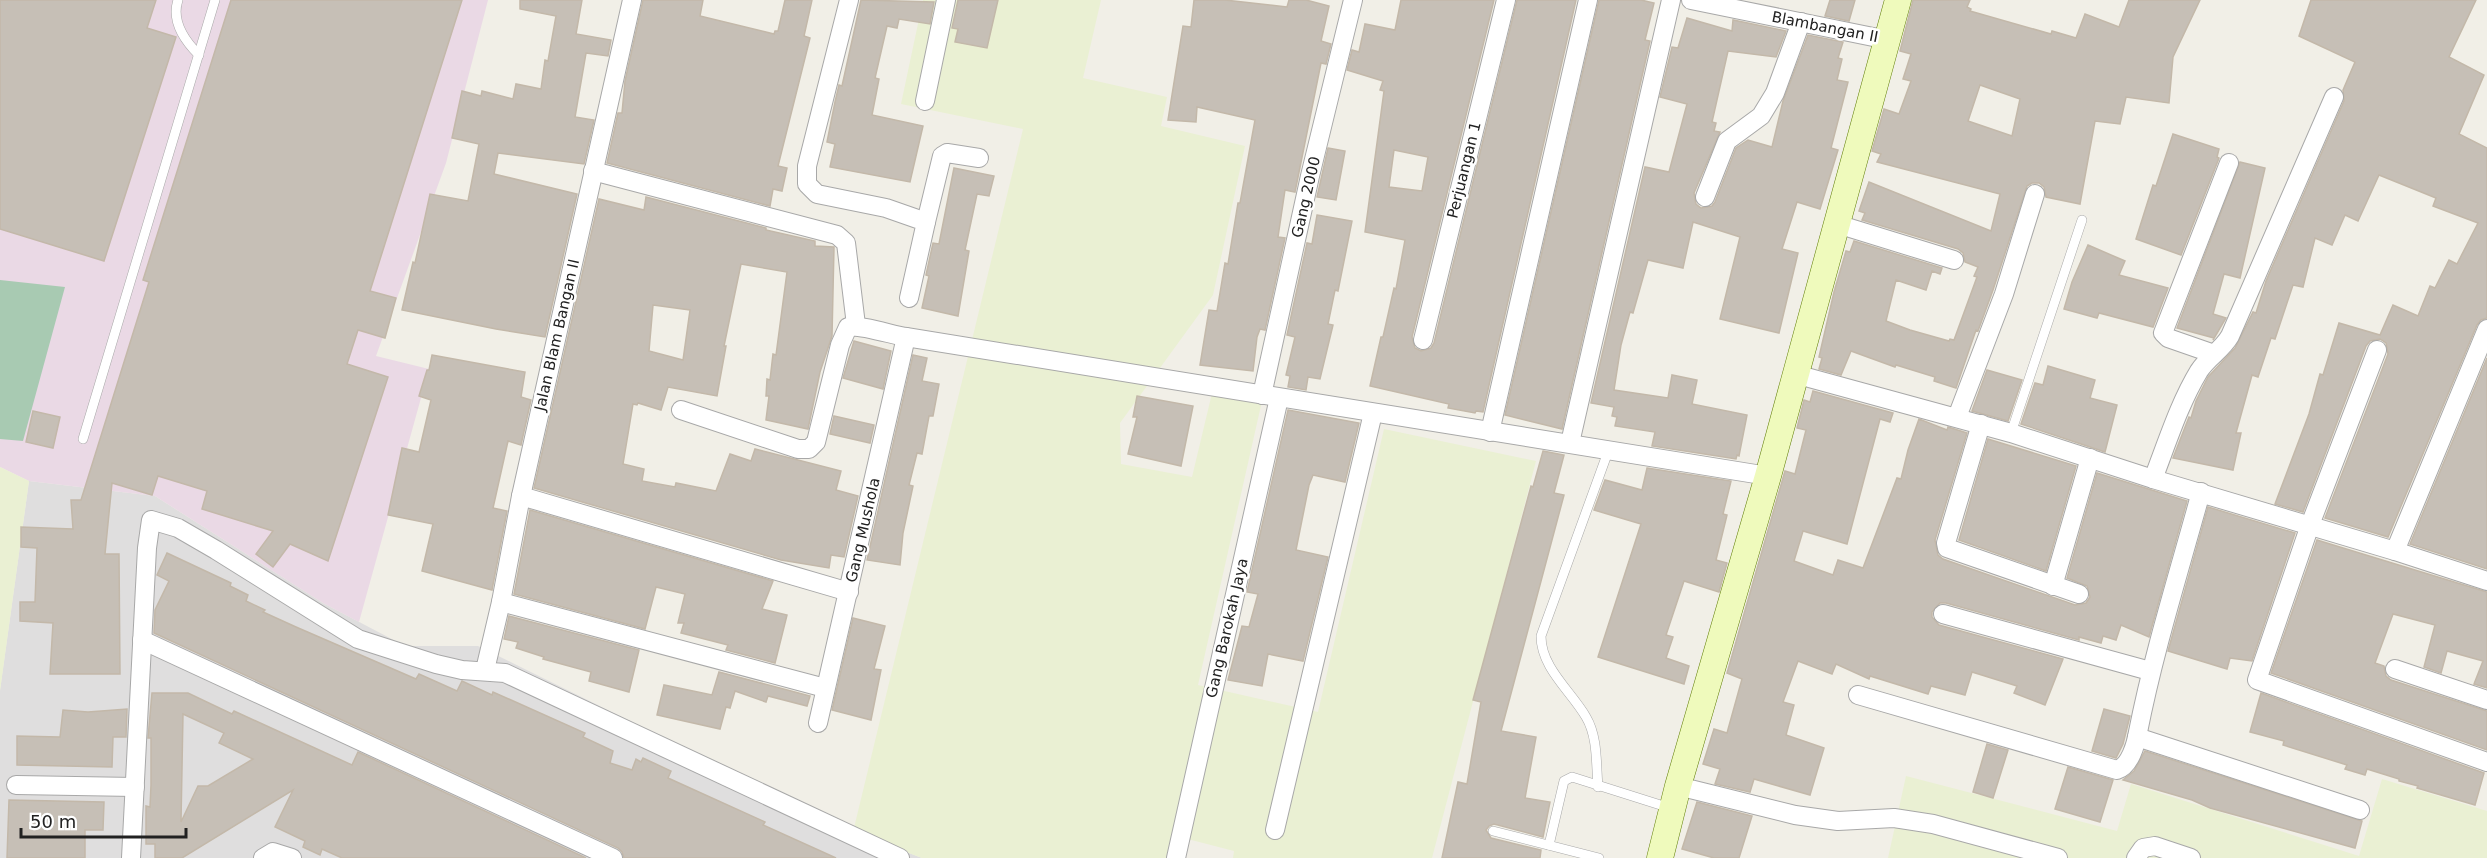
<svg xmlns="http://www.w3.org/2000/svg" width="2487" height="858" viewBox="0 0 2487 858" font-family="'DejaVu Sans',sans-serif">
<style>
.residential{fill:#dfdede}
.industrial{fill:#ead9e5}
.farmland{fill:#eaf0d3}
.cemetery{fill:#a8cab2}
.building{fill:#c6bfb6;stroke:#c3b8a9;stroke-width:1.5;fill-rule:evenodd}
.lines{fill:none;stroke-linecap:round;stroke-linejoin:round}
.lane-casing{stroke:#a8a8a8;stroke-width:10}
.street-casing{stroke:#a8a8a8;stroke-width:20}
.secondary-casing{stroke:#5e7c04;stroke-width:27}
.lane{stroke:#fff;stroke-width:9}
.street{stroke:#fff;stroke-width:18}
.secondary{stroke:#effabc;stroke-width:26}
.labels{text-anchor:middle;stroke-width:5;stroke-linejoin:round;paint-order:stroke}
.street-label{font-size:15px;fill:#212121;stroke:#fff}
</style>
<rect width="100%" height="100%" fill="#f1efe7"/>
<path class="residential" d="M29,481L155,496L323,603L405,646H478L853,831L922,858H0V690Z"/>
<path class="industrial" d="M0,0H488L446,163L376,356L429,369L359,622L323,603L155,496L29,481L0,467Z"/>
<g class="farmland">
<path d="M923,0H1101L1083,78L1167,97L1161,126L1245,146L1213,295L1120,423L1121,464L1192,477L1213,389L1262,401L1198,685L1318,712L1384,429L1536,461L1432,858H1233L1234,851L1176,836L1168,858H922L853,832L1023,129L901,104Z"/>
<path d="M0,467L29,481L0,691Z"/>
<path d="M1906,776L2117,831L2131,784L2359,856L2382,779L2487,811V858H1888Z"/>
</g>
<path class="cemetery" d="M0,280L65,287L23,441L0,439Z"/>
<g class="building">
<path d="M0,0H156L147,28L176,37L104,261L0,229Z"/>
<path d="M231,0H462L370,291L396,298L385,338L358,330L347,364L388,377L328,561L290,544L273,567L256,554L273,531L202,509L207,491L158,476L152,495L112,483L105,554H119L120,674H50L53,623L20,621V602H35L37,548L21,547V527L73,529L71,500H81L149,282L143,280Z"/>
<path d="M520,0H582L576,34L611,40L608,56L586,53L575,117L594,120L584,164L498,153L494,174L577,194L545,337L496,329L402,310L413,262L415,263L430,194L468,201L479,144L452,138L462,91L481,96L482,91L513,99L516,84L541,89L545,60L548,61L556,16L520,9Z"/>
<path d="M643,0H703L700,16L774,34L775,31H778L785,0H812L804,36L810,38L778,166L787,168L782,191L773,189L770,206L607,163L618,113H622L625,81Z"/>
<path d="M861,0L934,2L930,24L899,19L897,28L887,26L875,78L879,79L872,115L923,126L910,182L830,167L835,144L827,142L835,102L839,85L842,86Z"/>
<path d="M958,0H998L987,48L955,42L958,29L952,28Z"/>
<path d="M1194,0H1225L1287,7L1289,0H1306L1329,6L1321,41L1331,44L1326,64L1321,63L1295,192L1285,190L1278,237L1285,238L1265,330L1260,329L1257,337L1253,371L1200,365L1209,310L1217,311L1225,263L1228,264L1238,203H1240L1255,120L1197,107L1196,122L1168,120L1183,26L1191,27Z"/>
<path d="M1401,0H1494L1412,337L1415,348L1421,351L1431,348L1434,343L1517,0H1576L1483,412L1476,411L1475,413L1448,408L1449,404L1370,386L1381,337H1383L1394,288L1396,289L1405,240L1365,232L1384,91L1380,90L1383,81L1347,70L1352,50L1359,52L1365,24L1395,30ZM1394,150L1428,157L1422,191L1389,187Z"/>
<path d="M1599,0H1641L1654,3L1645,40L1650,41L1562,429L1505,415Z"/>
<path d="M1830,0H1855L1849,21L1825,16Z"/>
<path d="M1913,0H1970L1967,7L1971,9L1970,11L2051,34L2052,31L2076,38L2085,14L2119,27L2129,0H2200L2173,57L2169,103L2126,97L2120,124L2095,121L2080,204L2046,197L2044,187L2039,183H2032L2027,186L1993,290L1978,331L1976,330L1956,388L1934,381L1935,377L1896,365L1895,367L1851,351L1841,375L1819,369L1822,358L1819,357L1834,292L1846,251L1850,252L1854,241L1942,268L1940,274L1932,271L1926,290L1896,280L1886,321L1910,330L1949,341L1950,339L1954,340L1977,277L1974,276L1978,267L1965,262L1963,253L1958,249L1862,220L1865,213L1859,211L1869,182L1991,231L2000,194L1877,162L1881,154L1872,151L1884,109L1899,114L1911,81L1903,79L1911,54L1900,51ZM1980,85L2020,99L2012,136L1968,121Z"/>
<path d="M2311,0H2476L2449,57L2484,75L2459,134L2487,148V318L2481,320L2477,325L2388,537L2325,518L2388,354L2386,343L2380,339L2370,341L2366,346L2303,512L2275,504L2309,414L2320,374L2323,375L2339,323L2380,335L2393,305L2418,316L2430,286L2435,288L2449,260L2457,264L2478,223L2433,206L2436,198L2379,175L2358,221L2345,215L2332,245L2315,238L2303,287L2293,285L2275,339L2271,338L2258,377L2252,375L2236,433H2241L2233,470L2173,458L2189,417L2191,418L2196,401L2208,377L2235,348L2253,312L2256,313L2266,281L2344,101L2343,90L2355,62L2299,36Z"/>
<path d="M1687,18L1732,31L1733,20L1786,31L1776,57L1728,51L1712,122L1716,123L1714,131L1720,132L1694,193L1696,204L1701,208L1712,206L1715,202L1736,148L1748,140L1772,147L1783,101L1808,35L1843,42L1838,58L1842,59L1837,80L1848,82L1831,148L1838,150L1820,209L1797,202L1782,249L1798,253L1779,333L1720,319L1740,237L1693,222L1683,268L1648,260L1633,313L1630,312L1621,345L1614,390L1668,398L1672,375L1697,380L1692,404L1747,415L1739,456L1737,455L1736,459L1652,446L1655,432L1615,426L1617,417L1612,416L1614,407L1591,403L1645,167L1669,172L1687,104L1660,97L1672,47L1678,48Z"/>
<path d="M2173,134L2219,149L2217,157L2219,158L2181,255L2136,239L2153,185L2156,186Z"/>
<path d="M1328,148L1345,151L1336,200L1317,197Z"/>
<path d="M2240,162L2265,168L2240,278L2224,274L2213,314L2226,318L2213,340L2214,338L2177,328Z"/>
<path d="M954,168L994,176L989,196L977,194L965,250L969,251L958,316L922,308L929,276L926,275L933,243L939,244Z"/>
<path d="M646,197L766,228V230L815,241V246L834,247L832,336L820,372L808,429L766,420L769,396H766L767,379L770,380L773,354L776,355L787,272L741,264L724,346H726L717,396L668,387L661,410L638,403L637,405L633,404L623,464L644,469L642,481L675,487L676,483L716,491L730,454L751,461L755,449L841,471L836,490L858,496L844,557L831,555L829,568L781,560L534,488L599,199L644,210ZM653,305L690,310L683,360L649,351Z"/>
<path d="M1317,215L1352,221L1338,291L1335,290L1328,324L1333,325L1320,379L1308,377L1306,390L1288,387L1290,376L1286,375L1295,337L1287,335L1307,243L1312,244Z"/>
<path d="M2088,245L2125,261L2119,275L2168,288L2153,327L2099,313L2097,318L2064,309L2072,282Z"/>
<path d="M854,341L891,351L883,389L843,378Z"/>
<path d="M432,355L525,372L521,397L531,400L521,445L508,441L493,508L507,511L492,590L422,571L433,524L388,515L402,448L419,452L431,400L419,396L427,370H429Z"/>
<path d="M913,355L927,358L922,381L939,384L933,416H929L922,454L917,453L909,485L913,486L903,533L900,565L867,560Z"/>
<path d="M2487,358V569L2410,544Z"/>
<path d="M2048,366L2095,380L2090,398L2117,405L2105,452L2021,424L2035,383L2043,385Z"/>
<path d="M1987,370L2022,380L2008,421L1972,411Z"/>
<path d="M1813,391L1893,413L1890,422L1880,419L1847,544L1803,531L1794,561L1833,575L1838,560L1863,568L1897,478L1901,479L1908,450L1919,419L1947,430L1948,427L1967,433L1935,540L1938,555L1943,559L2075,605L2086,603L2090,597L2087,586L2067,578L2097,473L2187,501L2149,637L2121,625L2116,640L2103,636L2101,643L2079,637V640L1946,603H1940L1932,612V617L1939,625L2063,659L2045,705L2014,693L2017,686L1972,672L1965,695L1931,686L1928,694L1870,676L1869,679L1836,664L1832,674L1798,661L1783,702L1794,705L1786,735L1824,748L1810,795L1754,779L1750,792L1715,784L1720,769L1703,764L1714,729L1727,733L1742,679L1727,673L1785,471L1795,474L1806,430L1797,428L1804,400L1810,402Z"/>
<path d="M1137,396L1193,406L1181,466L1128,454L1137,417H1133Z"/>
<path d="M1288,410L1359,423L1345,482L1313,475L1309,485L1296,550L1328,557L1303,661L1268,654L1262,686L1228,680L1242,626L1249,627L1258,594L1247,592Z"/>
<path d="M33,411L60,417L53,448L26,442Z"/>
<path d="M834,416L874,425L870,443L830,434Z"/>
<path d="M1988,439L2076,466L2046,571L1959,540Z"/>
<path d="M1543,451L1564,455L1554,493L1564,495L1501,731L1536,737L1525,798L1550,802L1543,837L1494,824L1489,826L1486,830L1491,838L1541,850L1540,858H1442L1458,782L1467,784L1481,702L1473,700L1531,486L1533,487Z"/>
<path d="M1647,468L1731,481L1723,514L1727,515L1716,560L1727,563L1719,592L1684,581L1666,635L1673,637L1666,658L1689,666L1684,684L1598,657L1641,524L1594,510L1605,480L1642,490Z"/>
<path d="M2208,507L2295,533L2252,661L2230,658L2227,669L2168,651Z"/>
<path d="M530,510L773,581L762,609L787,615L775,663L726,650L728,645L681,633L684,623H678L685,594L656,587L645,629L514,594Z"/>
<path d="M2317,540L2487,592V688L2474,684L2483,661L2447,651L2441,673L2424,667L2435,625L2393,614L2375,663L2384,666L2386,676L2391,680L2487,711V750L2271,673Z"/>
<path d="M167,553L231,583L230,586L248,595L246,601L265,610L263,612L296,627L416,679L419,674L457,691L462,681L492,695L493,692L585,733L583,737L613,751L610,763L632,770L636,759L641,762L643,758L671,771L668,778L765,822L763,825L836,858H624L622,852L618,848L154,633L155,610L169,581L157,575Z"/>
<path d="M509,616L639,650L629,692L589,681L591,672L543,659L544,657L516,648L518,642L504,639Z"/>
<path d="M853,618L885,626L874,669L881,670L871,720L832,710Z"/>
<path d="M719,672L810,696L807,706L768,696L766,702L735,691L730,708L726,707L720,729L657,715L664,685L712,695Z"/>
<path d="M152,693H188L232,714L234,711L352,765L358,752L586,858H342L322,849L320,855L303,847L305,841L275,827L293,790L182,858H155V844H146V806L150,807L151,785V738H148ZM183,714L224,733L219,743L253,759L208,786H198L181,822Z"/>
<path d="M2261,693L2484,773L2475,805L2417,788L2418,786L2399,781V779L2367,769L2365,775L2345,769L2347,765L2283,745L2284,741L2250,732Z"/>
<path d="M127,709L126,737H113L112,767L17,765V736L60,737L63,710L88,712Z"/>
<path d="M2104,709L2130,716L2123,744L2116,758L2092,751Z"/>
<path d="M1987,744L2008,750L1993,798L1973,792Z"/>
<path d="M2145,751L2362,821L2355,848L2210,808L2192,800L2123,780L2134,771Z"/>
<path d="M2068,767L2113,780L2100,822L2055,809Z"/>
<path d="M9,800L104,802L103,830H85V858H7Z"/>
<path d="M1697,802L1752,816L1739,858H1714L1682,849Z"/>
</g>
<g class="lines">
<defs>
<g id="lane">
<path d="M178,0C171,21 184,40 199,55"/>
<path d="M2011,433L2082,220"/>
<path d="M83,439L215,0"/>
<path d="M1598,787C1596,764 1598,737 1586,717C1571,691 1541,668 1541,636L1609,449"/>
<path d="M1493,831L1599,858"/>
<path d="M1549,845L1564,781L1572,777L1670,808"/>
</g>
<g id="street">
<path d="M849,0L807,166V184L817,194L886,208L926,222L909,298"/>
<path d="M1691,0L1888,40"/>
<path d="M925,101L946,0"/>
<path d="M593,171L837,235L846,243L856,325"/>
<path d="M1705,197L1727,141L1761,116L1775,93L1801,22"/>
<path d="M926,222L942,156L947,153L979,158"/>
<path d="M1837,224L1954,260"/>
<path d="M1423,340L1506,0"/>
<path d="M2377,350L2310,525L2257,680L2487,762"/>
<path d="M2214,354L2168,338L2163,333L2229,163"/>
<path d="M1795,374L2011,433L2153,479L2395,551L2487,581"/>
<path d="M1262,395L1310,176L1353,0"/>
<path d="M681,410L798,449H809L816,442L840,345L848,327C858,324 893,335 906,337L1768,476"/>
<path d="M1957,417L2004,294L2035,194"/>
<path d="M1981,424L1946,543L1947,548L2079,594"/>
<path d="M1490,432L1588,0"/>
<path d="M1570,443L1671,0"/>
<path d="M2153,479C2167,443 2179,404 2199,371C2208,357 2222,350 2230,336L2334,97"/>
<path d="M521,496L849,592"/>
<path d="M2395,551L2487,329"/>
<path d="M2053,586L2090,458"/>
<path d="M501,602L825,688"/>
<path d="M1943,614L2150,671"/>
<path d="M142,640L613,858"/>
<path d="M2395,669L2487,700"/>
<path d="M485,670L501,602L521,496L632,0"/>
<path d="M1858,695L2117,770C2130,766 2136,744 2138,732C2154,651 2179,572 2201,492"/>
<path d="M818,723L906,337"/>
<path d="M2137,737L2360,810"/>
<path d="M16,785L135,787"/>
<path d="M1678,786L1795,815L1838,821L1894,818L1933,824L2058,858"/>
<path d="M1275,830L1373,413"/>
<path d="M131,858L147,548L151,520L178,528L216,550L358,639L436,664L462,670L505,673L900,858"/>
<path d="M263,858L273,852L292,858"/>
<path d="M1176,858L1279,398"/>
<path d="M2136,858L2143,848L2155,846L2191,858"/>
</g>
<path id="secondary" d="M1660,858L1678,786L1768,476L1898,0"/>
</defs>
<use href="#lane" class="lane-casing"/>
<use href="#street" class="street-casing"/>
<use href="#secondary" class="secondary-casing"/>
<use href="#lane" class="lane"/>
<use href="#street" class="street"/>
<use href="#secondary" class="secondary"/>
</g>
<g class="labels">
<g class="street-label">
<text transform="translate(1825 27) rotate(11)" y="5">Blambangan II</text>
<text transform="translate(1464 170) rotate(-76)" y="5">Perjuangan 1</text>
<text transform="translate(1306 197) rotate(-77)" y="5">Gang 2000</text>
<text transform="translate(557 335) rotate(-77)" y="5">Jalan Blam Bangan II</text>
<text transform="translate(863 530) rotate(-77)" y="5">Gang Mushola</text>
<text transform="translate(1227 628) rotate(-77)" y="5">Gang Barokah Jaya</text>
</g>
</g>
<path d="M21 828v9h165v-9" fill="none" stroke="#212121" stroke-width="3"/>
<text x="30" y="828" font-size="18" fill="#212121" stroke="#ffffff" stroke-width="4.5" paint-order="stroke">50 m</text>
</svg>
